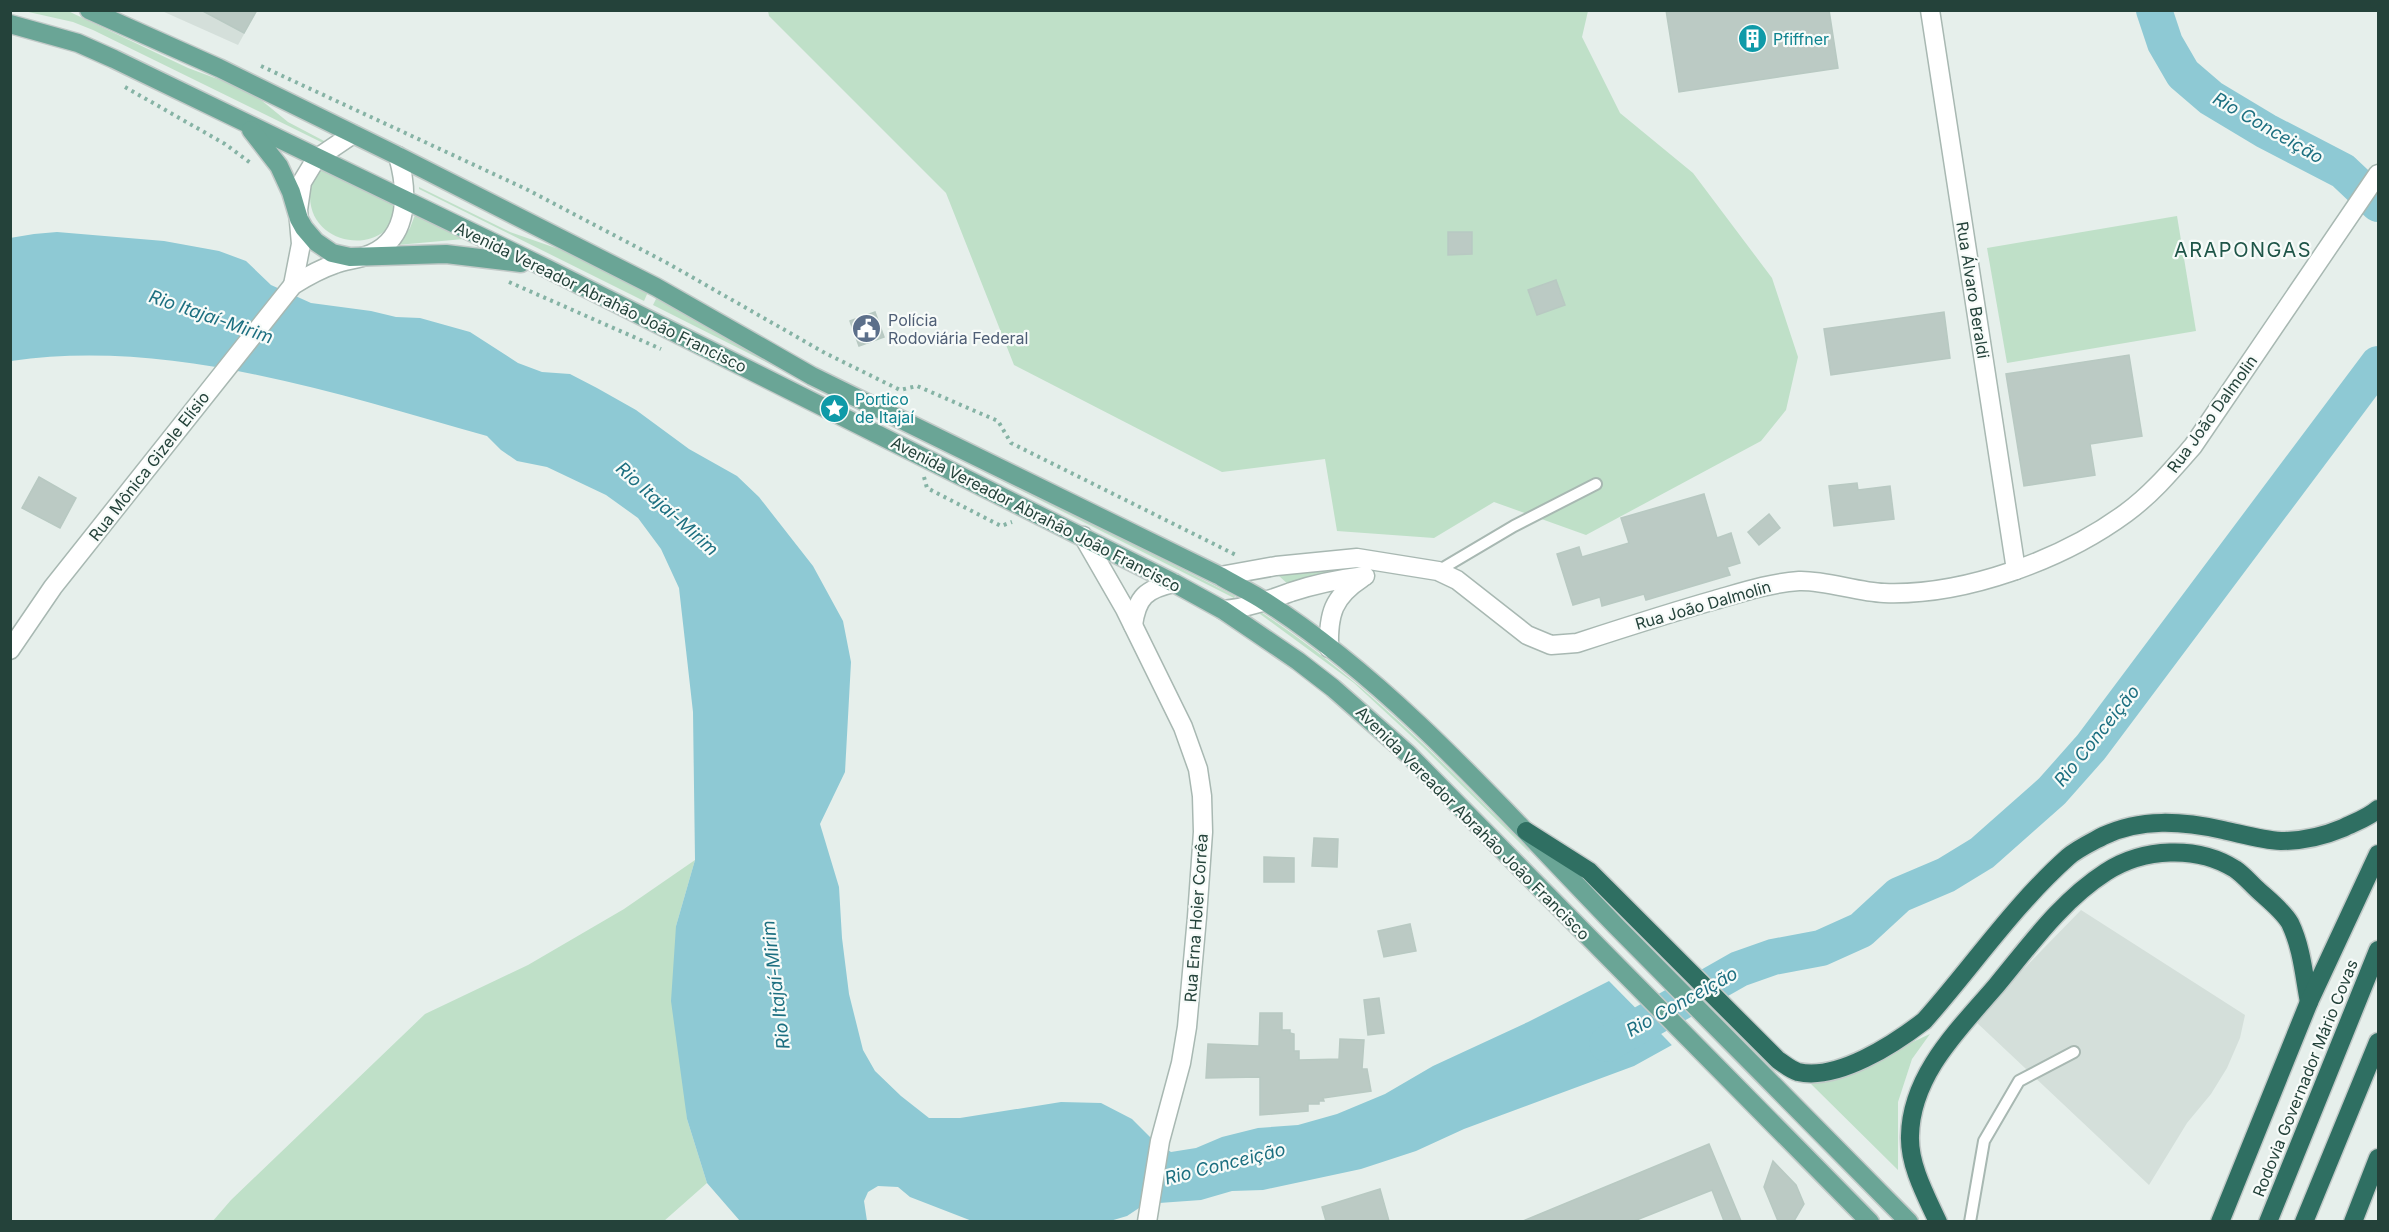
<svg xmlns="http://www.w3.org/2000/svg" width="2389" height="1232" viewBox="0 0 2389 1232" font-family="Inter,sans-serif">
<style>
.built{fill:#d4dfda}
.green{fill:#bfe0c8}
.water{fill:#8ec9d4}
.pier{fill:#e6efeb}
.lines{fill:none;stroke-linecap:round;stroke-linejoin:round}
.river{stroke:#8ec9d4;stroke-width:36}
.building{fill:#bbcac4;stroke:#b8c9c2;stroke-width:1.5}
.service-casing{stroke:#a8b8b2;stroke-width:14}
.minor-casing{stroke:#a8b8b2;stroke-width:21}
.tertiary-casing{stroke:#a8b8b2;stroke-width:21}
.primary-casing{stroke:#c2cac8;stroke-width:21}
.motorway-casing{stroke:#c2cac8;stroke-width:21}
.path{stroke:#86b3a5;stroke-width:4;stroke-dasharray:3 4.5;stroke-linecap:butt}
.service{stroke:#fff;stroke-width:10}
.minor{stroke:#fff;stroke-width:18}
.tertiary{stroke:#fff;stroke-width:18}
.primary{stroke:#6aa596;stroke-width:18}
.motorway{stroke:#2f6f62;stroke-width:18}
.labels{text-anchor:middle;stroke-width:4.5;stroke-linejoin:round;paint-order:stroke}
.culture-label{font-size:16px;fill:#0d838f;stroke:#f7fbf9;text-anchor:start}
.street-label{font-size:16px;fill:#24423a;stroke:#f7fbf9}
.service-label{font-size:16px;fill:#4e5e75;stroke:#f7fbf9;text-anchor:start}
.water-label{font-size:18px;font-style:italic;fill:#1c6f80;stroke:#f7fbf9}
.quarter-label{font-size:20px;letter-spacing:1.5px;fill:#1f5548;stroke:#f7fbf9}
</style>
<rect width="100%" height="100%" fill="#e6efeb"/>
<g class="built">
<path d="M162,11H257L238,45Z"/>
<path d="M2081,910L2245,1015L2240,1038L2227,1068L2211,1094L2187,1123L2149,1185L1974,1020Z"/>
</g>
<g class="green">
<path d="M24,11H68L188,68L250,91L288,122L326,142L325,144L93,30L73,22Z"/>
<path d="M768,11H1588L1582,37L1620,113L1693,173L1772,278L1798,357L1786,410L1761,441L1586,535L1494,502L1434,538L1337,531L1325,459L1222,472L1014,365L946,193L769,16Z"/>
<path d="M322,168L397,205C394,256 311,251 310,197C310,186 314,176 322,168Z"/>
<path d="M419,187L510,232L573,254L648,292L644,301L419,189Z"/>
<path d="M415,215L462,237L464,239L397,245L410,228Z"/>
<path d="M2177,216L2196,331L2007,363L1987,248Z"/>
<path d="M657,297L764,357L1235,596L1234,598L653,305Z"/>
<path d="M1336,570L1330,576L1290,586L1278,575Z"/>
<path d="M1261,612C1344,667 1414,733 1483,803C1496,817 1523,838 1530,853L1422,746L1354,683L1260,614Z"/>
<path d="M695,860L676,926L687,1119L707,1183L664,1221L212,1222L231,1200L425,1014L528,965L624,909Z"/>
<path d="M1930,1034L1912,1059L1898,1102V1170L1810,1083L1847,1072Z"/>
</g>
<path class="water" d="M57,232L164,241L219,251L246,261L271,285L311,303L371,311L396,317L420,318L470,332L518,363L542,372L570,374L597,388L636,410L689,449L737,476L759,497L813,566L843,621L851,662L845,772L820,824L839,887L842,938L849,994L863,1050L875,1071L901,1096L929,1118H960L1061,1102L1101,1103L1132,1119L1151,1138L1171,1152L1196,1148L1222,1137L1258,1128L1298,1125L1337,1114L1385,1094L1433,1066L1528,1022L1611,980L1672,1045L1634,1066L1464,1129L1416,1151L1361,1169L1263,1190L1232,1191L1201,1200L1145,1204L1127,1216L1110,1221H972L910,1197L898,1187L878,1186L868,1192L864,1201L867,1221H740L707,1183L687,1119L671,1001L676,926L695,860L693,712L679,588L661,549L638,518L606,495L547,467L517,461L501,450L487,436C335,393 170,338 11,361L10,238L34,234Z"/>
<path class="pier" d="M1611,977L1674,1043V1047L1607,979Z"/>
<g class="lines">
<g class="river">
<path d="M2154,10L2165,43L2183,74L2211,98L2266,131L2343,171L2378,204"/>
<path d="M1607,1044L1739,969L1773,957L1821,948L1861,930L1899,895L1946,875L1982,853L2052,791L2091,747L2378,364"/>
</g>
</g>
<g class="building">
<path d="M201,10H257L244,33Z"/>
<path d="M1666,10H1829L1838,68L1679,92Z"/>
<path d="M1448,232H1472V254L1448,255Z"/>
<path d="M1556,280L1565,305L1537,315L1528,290Z"/>
<path d="M875,312L884,337L859,346L850,321Z"/>
<path d="M1944,312L1950,358L1831,375L1824,329Z"/>
<path d="M2129,355L2142,436L2090,444L2095,475L2024,486L2006,374Z"/>
<path d="M39,477L76,498L60,528L22,508Z"/>
<path d="M1857,483L1858,490L1890,486L1894,519L1834,526L1829,486Z"/>
<path d="M1704,494L1717,538L1731,533L1740,563L1727,567L1730,575L1646,600L1644,594L1602,606L1600,597L1573,605L1557,554L1579,547L1582,557L1629,543L1621,518Z"/>
<path d="M1769,514L1780,528L1759,545L1748,532Z"/>
<path d="M1314,838L1338,839L1337,867L1312,866Z"/>
<path d="M1264,857L1294,858V882H1264Z"/>
<path d="M1410,924L1416,951L1384,957L1378,931Z"/>
<path d="M1379,998L1384,1033L1368,1035L1364,1000Z"/>
<path d="M1260,1013H1282V1030H1290V1033L1294,1034V1051H1299V1060L1339,1059L1340,1039L1364,1040L1362,1069H1367L1371,1091L1323,1098L1324,1101H1319V1104H1308V1111L1260,1115V1077L1206,1078L1208,1044L1259,1046Z"/>
<path d="M1709,1144L1741,1221H1724L1712,1190L1634,1221H1523Z"/>
<path d="M1773,1161L1796,1185L1804,1204L1794,1221H1778L1764,1187Z"/>
<path d="M1380,1189L1389,1221H1326L1322,1207Z"/>
</g>
<g class="lines">
<defs>
<g id="service">
<path d="M1438,571L1514,526L1596,484"/>
<path d="M1970,1222L1984,1141L2019,1081L2074,1052"/>
</g>
<g id="minor">
<path d="M1930,10L2016,570"/>
<path d="M1083,536L1125,609L1183,727L1198,769L1202,796L1203,832L1197,917L1187,1027L1181,1063L1160,1141L1147,1222"/>
<path d="M1220,576L1276,566L1357,558L1438,571L1457,580L1527,635L1551,645L1577,643C1623,628 1669,613 1715,600C1743,592 1770,583 1799,581C1825,580 1857,592 1884,593C1964,596 2062,560 2126,513C2152,494 2172,470 2193,446L2378,174"/>
<path d="M1223,610C1248,608 1269,600 1291,592C1315,584 1340,579 1365,576"/>
<path d="M1133,625C1137,597 1146,589 1174,583"/>
<path d="M1329,648C1328,614 1333,597 1362,578"/>
</g>
<g id="tertiary">
<path d="M293,285L301,244L298,210L302,182L316,159L353,134"/>
<path d="M10,650L53,587L293,285C306,277 320,269 335,264C346,260 359,259 371,254C410,237 408,191 398,156"/>
</g>
<g id="primary">
<path d="M89,10L219,68L398,156L656,287L812,376L1220,576C1235,585 1251,592 1266,602C1397,686 1509,816 1617,927C1714,1026 1812,1123 1909,1222"/>
<path d="M10,24L78,43L114,59L546,268L1174,583L1223,610L1298,661L1333,688L1408,754L1870,1222"/>
<path d="M251,130L279,166L291,192L299,219L304,228L316,242L332,253L350,257L446,254L521,263"/>
</g>
<g id="motorway">
<path d="M1526,831L1589,871L1778,1060C1784,1064 1791,1070 1798,1072C1838,1081 1894,1044 1924,1021C1972,967 2014,905 2068,857C2077,849 2092,842 2103,836C2141,818 2182,821 2223,830C2242,834 2261,840 2281,841C2301,841 2324,836 2343,828C2355,822 2368,818 2378,809"/>
<path d="M1938,1222C1926,1196 1909,1165 1910,1136C1911,1075 1959,1029 1996,986C2030,945 2061,901 2106,872C2143,848 2197,845 2235,869C2244,875 2251,884 2259,891C2269,900 2283,911 2290,923C2302,948 2304,976 2309,1002"/>
<path d="M2220,1222L2309,1002L2378,854"/>
<path d="M2268,1222L2378,950"/>
<path d="M2304,1222L2378,1042"/>
<path d="M2353,1222L2378,1158"/>
</g>
</defs>
<use href="#service" class="service-casing"/>
<use href="#minor" class="minor-casing"/>
<use href="#tertiary" class="tertiary-casing"/>
<use href="#primary" class="primary-casing"/>
<use href="#motorway" class="motorway-casing"/>
<g class="path">
<path d="M261,66L526,189L669,264L825,353L900,390L917,386L998,421L1011,443L1236,555"/>
<path d="M125,87L225,144L252,164"/>
<path d="M509,282L661,349"/>
<path d="M924,477L927,488L1001,526L1012,522"/>
</g>
<use href="#service" class="service"/>
<use href="#minor" class="minor"/>
<use href="#tertiary" class="tertiary"/>
<use href="#primary" class="primary"/>
<use href="#motorway" class="motorway"/>
</g>
<defs>
<symbol id="building-disc" viewBox="-11 -11 22 22"><circle r="9.5" fill="#0f9aa8" stroke="#f7fbf9"/><path d="M-4-6H4V6H1V3H-1V6H-4ZM-2.5-4.3h1.7v1.8h-1.7ZM.8-4.3h1.7v1.8H.8ZM-2.5-1h1.7V.8h-1.7ZM.8-1h1.7V.8H.8Z" fill="#fff"/></symbol>
<symbol id="civic-disc" viewBox="-11 -11 22 22"><circle r="9.5" fill="#5c6f8a" stroke="#f7fbf9"/><path d="M-.6-6.5H3V-4.5H.6V-3L4-1V1h2V6H-6V1h2V-1L-.6-3ZM-1.2 2.5V6h2.4V2.5Z" fill="#fff"/></symbol>
<symbol id="sight-disc" viewBox="-11 -11 22 22"><circle r="9.5" fill="#0f9aa8" stroke="#f7fbf9"/><path d="M0-6L1.8-2.2L6-1.7L2.9 1.2L3.7 5.4L0 3.3L-3.7 5.4L-2.9 1.2L-6-1.7L-1.8-2.2Z" fill="#fff"/></symbol>
</defs>
<g fill-rule="evenodd">
<use href="#building-disc" x="1736" y="22" width="33" height="33"/>
<use href="#civic-disc" x="850" y="312" width="33" height="33"/>
<use href="#sight-disc" x="818" y="392" width="33" height="33"/>
</g>
<g class="labels">
<g class="culture-label">
<text x="1773" y="45">Pfiffner</text>
<text x="855" y="405">Portico<tspan x="855" dy="18">de Itajaí</tspan></text>
</g>
<g class="street-label">
<text transform="translate(1973 290) rotate(81)" y="6">Rua Álvaro Beraldi</text>
<text transform="translate(601 297) rotate(26)" y="6">Avenida Vereador Abrahão João Francisco</text>
<text transform="translate(2212 414) rotate(-54)" y="6">Rua João Dalmolin</text>
<text transform="translate(149 466) rotate(-52)" y="6">Rua Mônica Gizele Elísio</text>
<text transform="translate(1036 514) rotate(27)" y="6">Avenida Vereador Abrahão João Francisco</text>
<text transform="translate(1703 605) rotate(-16)" y="6">Rua João Dalmolin</text>
<text transform="translate(1473 823) rotate(45)" y="6">Avenida Vereador Abrahão João Francisco</text>
<text transform="translate(1196 918) rotate(-86)" y="6">Rua Erna Hoier Corrêa</text>
<text transform="translate(2305 1078) rotate(-68)" y="6">Rodovia Governador Mário Covas</text>
</g>
<g class="service-label">
<text x="888" y="326">Polícia<tspan x="888" dy="18">Rodoviária Federal</tspan></text>
</g>
<g class="water-label">
<text transform="translate(2268 128) rotate(30)" y="6">Rio Conceição</text>
<text transform="translate(211 317) rotate(19)" y="6">Rio Itajaí-Mirim</text>
<text transform="translate(667 509) rotate(42)" y="6">Rio Itajaí-Mirim</text>
<text transform="translate(2097 736) rotate(-51)" y="6">Rio Conceição</text>
<text transform="translate(776 985) rotate(-97)" y="6">Rio Itajaí-Mirim</text>
<text transform="translate(1682 1002) rotate(-29)" y="6">Rio Conceição</text>
<text transform="translate(1225 1164) rotate(-14)" y="6">Rio Conceição</text>
</g>
<g class="quarter-label">
<text x="2243" y="257">ARAPONGAS</text>
</g>
</g>
<rect width="2389" height="1232" fill="none" stroke="#24423a" stroke-width="24"/>
</svg>
